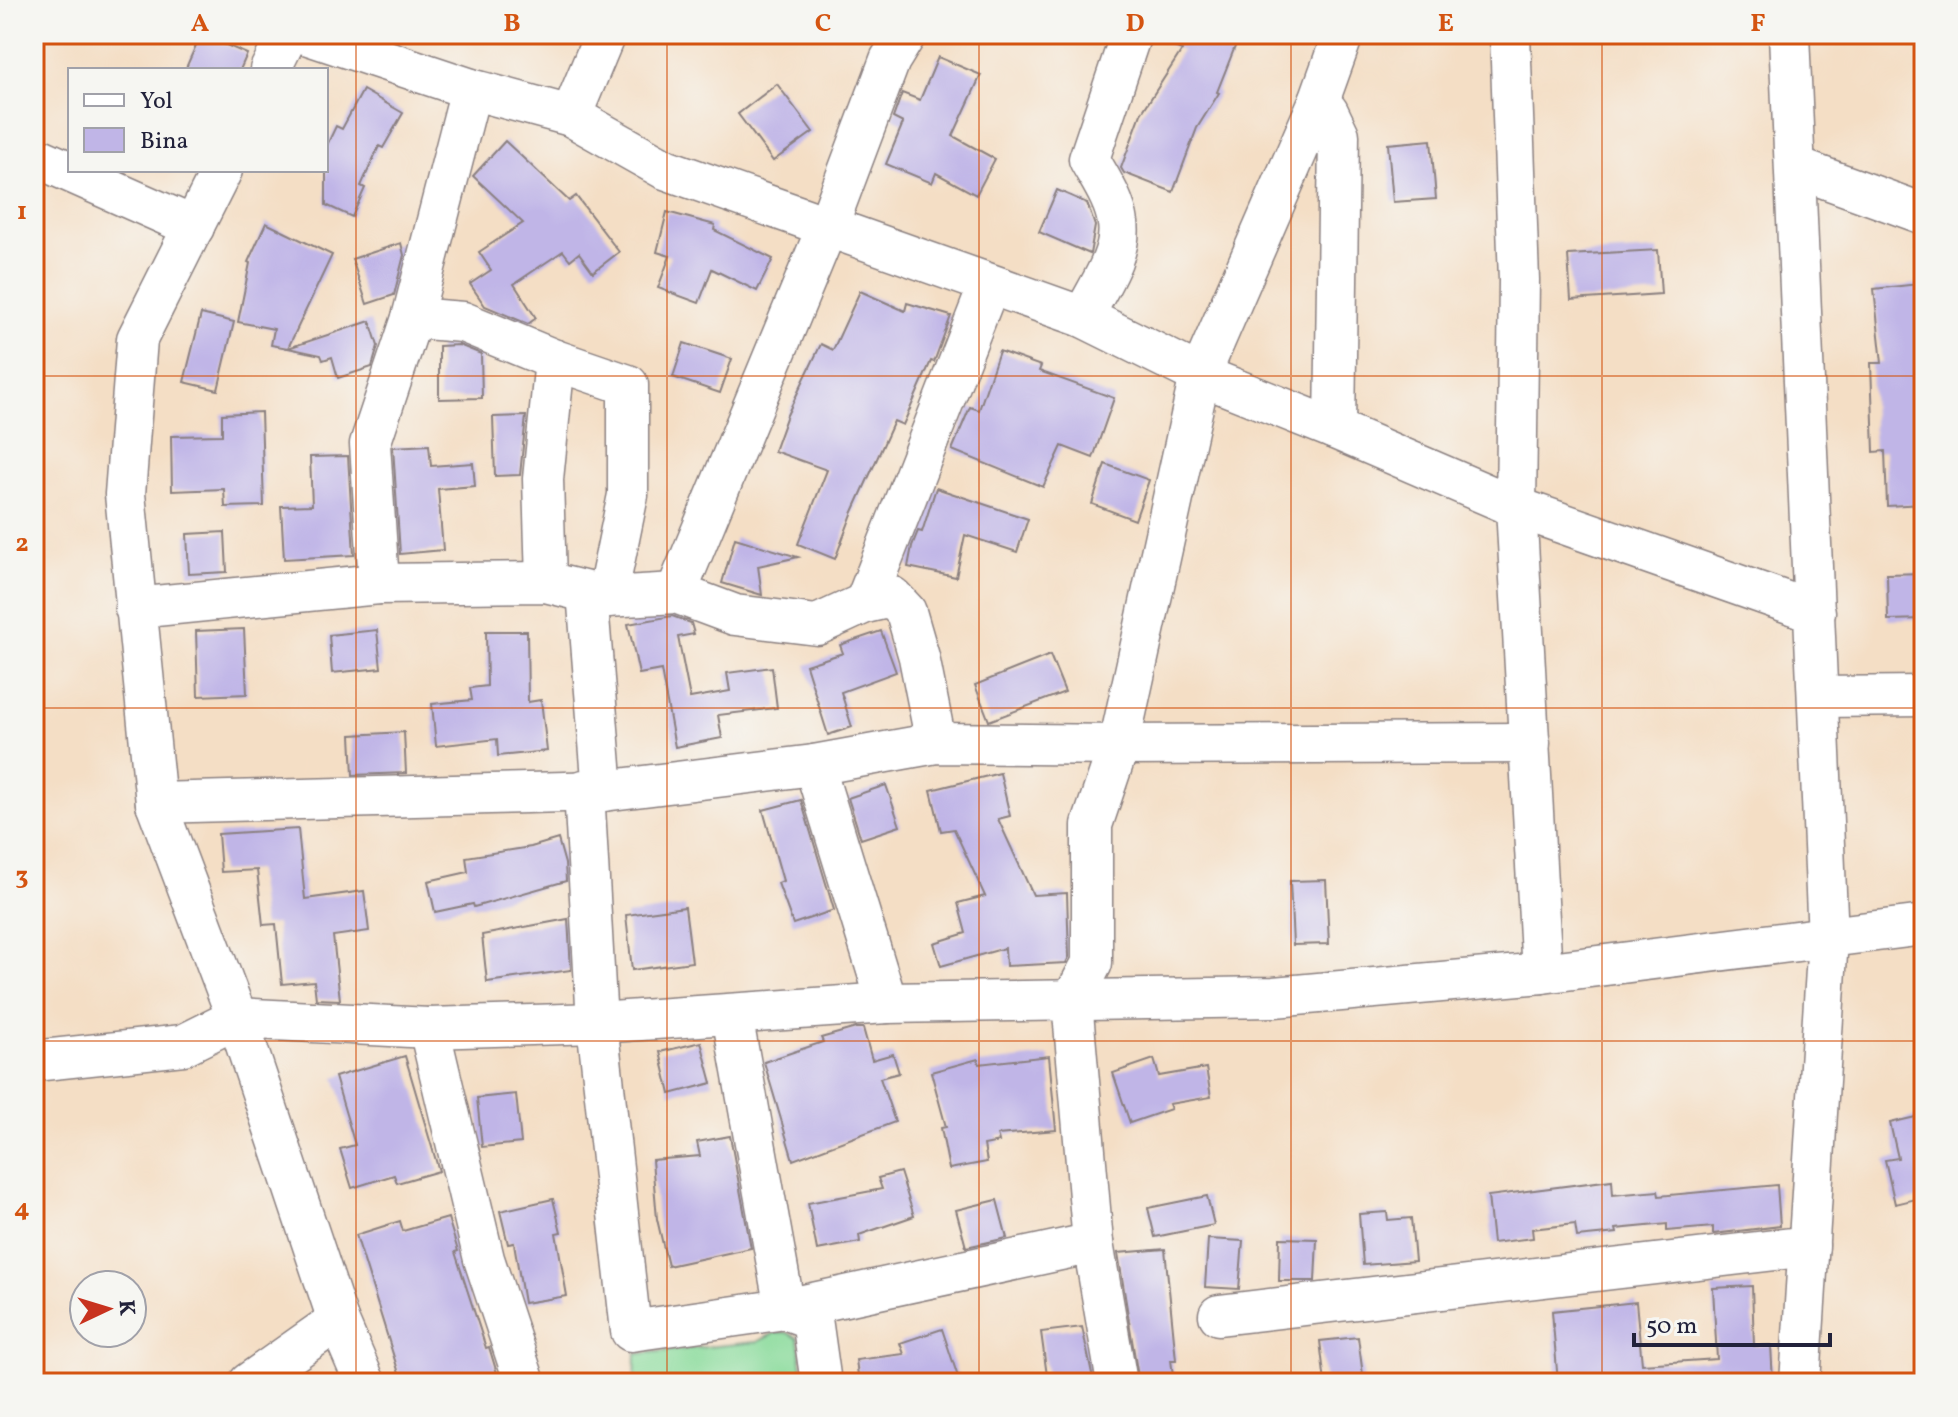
<svg xmlns="http://www.w3.org/2000/svg" width="1958" height="1417" viewBox="0 0 1958 1417" font-family="Vollkorn,serif">
<style>
.green{fill:#8adb9b;stroke:#567e6b;stroke-width:2}
.building{fill:#c0b5e7}
.lines{fill:none;stroke-linecap:round;stroke-linejoin:round}
.minor-casing{stroke:#8b8080;stroke-width:43}
.minor{stroke:#fff;stroke-width:40}
.grid{fill:none;stroke:#d45411;stroke-width:2;stroke-opacity:0.55}
.neatline{fill:none;stroke:#d45411;stroke-width:3}
.grid-label{font-size:26px;text-anchor:middle;font-weight:bold;fill:#d45411}
</style>
<rect width="100%" height="100%" fill="#f6f6f2"/>
<filter id="ink" filterUnits="userSpaceOnUse"><feTurbulence type="fractalNoise" baseFrequency=".0125" numOctaves="2"/><feDisplacementMap in="SourceGraphic" scale="16" xChannelSelector="R" yChannelSelector="G"/><feConvolveMatrix kernelMatrix="1 2 1 2 8 2 1 2 1" color-interpolation-filters="sRGB"/></filter>
<filter id="wash" filterUnits="userSpaceOnUse"><feTurbulence type="fractalNoise" baseFrequency=".006" numOctaves="4" result="noise"/><feDisplacementMap in="SourceGraphic" scale="32" xChannelSelector="R" yChannelSelector="G"/><feGaussianBlur stdDeviation="1.8" result="paint"/><feColorMatrix in="noise" values="0 0 0 0 0 0 0 0 0 0 0 0 0 0 0 0 0 1.4 0 .05"/><feComposite in="paint" operator="in"/></filter>
<g filter="url(#wash)">
<rect width="100%" height="100%" fill="#f4dec5"/>
<path class="green" d="M786,1332L798,1338L804,1383H635L636,1354L757,1342L775,1333Z"/>
<g id="blocks">
<g class="building">
<path d="M201,34L247,54L240,70H185Z"/>
<path d="M1153,34H1240L1217,92L1219,93L1197,128L1173,192L1124,173L1121,168L1141,114L1182,50L1153,38Z"/>
<path d="M938,57L981,75L953,136L995,159L976,195L936,173L932,183L886,164L903,123L893,118L902,93L920,100Z"/>
<path d="M777,84L813,132L773,161L738,114Z"/>
<path d="M363,90L403,113L383,148L379,146L361,186L365,188L352,217L326,205V147L336,126L342,129Z"/>
<path d="M1431,140L1436,199L1393,202L1388,144Z"/>
<path d="M505,141L569,201L576,196L619,252L593,272L579,253L570,260L563,251L514,284L536,318L528,324L485,306L470,284L491,270L479,252L523,223L473,176Z"/>
<path d="M1057,190L1087,203L1095,226L1090,254L1039,232Z"/>
<path d="M667,212L715,225L714,230L773,259L757,291L712,269L699,303L658,288L670,256L657,252Z"/>
<path d="M266,223L332,255L288,348L271,345L274,329L238,322L250,263L248,262Z"/>
<path d="M401,243L404,255L394,295L367,304L352,259Z"/>
<path d="M1658,250L1661,294L1571,300L1568,255Z"/>
<path d="M1918,284L1923,325L1920,326L1924,504L1887,506L1885,451L1874,452L1871,363H1882L1874,289Z"/>
<path d="M860,291L905,311L907,303L951,316L934,362L931,361L903,425L894,421L852,514L835,559L798,544L827,470L774,451L787,415L821,344L833,350Z"/>
<path d="M201,314L234,322L218,390L184,382Z"/>
<path d="M370,321L378,346L372,367L338,378L332,357L323,360L321,355L288,348Z"/>
<path d="M684,343L732,359L720,393L673,377Z"/>
<path d="M459,345L481,354L482,398L439,399V346Z"/>
<path d="M999,351L1041,366L1039,371L1114,398L1093,458L1062,446L1043,487L952,450L970,407L979,410Z"/>
<path d="M261,412L264,506L225,507L224,489L172,491L171,436L222,435V414Z"/>
<path d="M526,416L520,475L495,476L493,417Z"/>
<path d="M429,445L431,466L473,463L475,486L438,489L443,550L400,554L393,447Z"/>
<path d="M348,456L354,555L284,559L281,506L312,505L310,457Z"/>
<path d="M1105,464L1149,480L1135,520L1092,504Z"/>
<path d="M936,488L1028,519L1017,552L965,535L956,577L908,567L912,546L918,531L922,532Z"/>
<path d="M225,532L227,572L189,574L187,534Z"/>
<path d="M735,538L798,557L758,566L762,595L722,583Z"/>
<path d="M1924,573V619L1888,620L1887,574Z"/>
<path d="M672,616L691,623L694,634L678,637L690,698L730,691L727,673L772,667L777,708L718,715L722,738L675,747L661,670L639,674L628,624Z"/>
<path d="M244,629L247,694L198,696L196,631Z"/>
<path d="M377,630L381,668L332,673L329,635Z"/>
<path d="M486,631H527L528,702L541,700L547,751L498,756L497,739L436,746L432,704L472,700L470,688L487,686Z"/>
<path d="M881,631L896,672L841,692L852,727L828,735L806,665L843,653L840,645Z"/>
<path d="M1050,655L1065,692L989,721L975,685Z"/>
<path d="M404,732L406,773L353,775L351,735Z"/>
<path d="M1000,773L1010,816L998,819L1033,895L1067,893L1069,957L1066,963L1006,966L1005,948L941,966L934,943L966,933L958,903L985,896L954,829L941,831L931,790Z"/>
<path d="M886,785L900,826L861,839L848,798Z"/>
<path d="M801,800L834,910L793,924L778,883L783,881L763,810Z"/>
<path d="M298,829L305,899L364,891L369,931L333,936L340,1000L316,999L314,981L282,984L276,924L263,925L257,870L221,872L218,834Z"/>
<path d="M558,839L565,864L566,881L474,907L473,904L435,912L428,881L468,872L466,857L531,847Z"/>
<path d="M1326,880L1329,944L1293,945L1290,881Z"/>
<path d="M685,907L692,962L632,970L626,915Z"/>
<path d="M568,919L571,970L487,982L482,935Z"/>
<path d="M856,1028H863L872,1060L893,1054L899,1073L880,1078L895,1122L793,1160L764,1062L823,1042L821,1038Z"/>
<path d="M701,1042L712,1083L670,1094L660,1052Z"/>
<path d="M405,1056L439,1171L397,1183L394,1175L352,1188L340,1149L355,1145L335,1077Z"/>
<path d="M1049,1056L1056,1130L997,1135L999,1142L984,1145L987,1162L949,1169L941,1128L946,1127L931,1072L978,1059L979,1064Z"/>
<path d="M1154,1059L1159,1076L1206,1068L1211,1097L1169,1104L1171,1109L1130,1123L1113,1073Z"/>
<path d="M516,1094L521,1143L482,1147L477,1098Z"/>
<path d="M1924,1115V1197L1895,1204L1885,1160L1898,1158L1890,1123Z"/>
<path d="M730,1136L751,1248L668,1266L657,1219L652,1160L700,1156L697,1142Z"/>
<path d="M900,1172L914,1216L859,1235L860,1242L817,1250L808,1203L882,1189L878,1178Z"/>
<path d="M1612,1180L1613,1195L1658,1191L1659,1196L1777,1185L1780,1226L1713,1234V1227L1667,1231V1224L1616,1229L1617,1233L1577,1237L1575,1224L1532,1229L1533,1238L1493,1243L1488,1196Z"/>
<path d="M1207,1196L1214,1225L1155,1237L1148,1208Z"/>
<path d="M553,1199L561,1232L556,1233L567,1296L524,1303L514,1243L508,1244L500,1211Z"/>
<path d="M997,1200L1007,1238L966,1247L956,1210Z"/>
<path d="M1387,1212L1388,1220L1411,1218L1415,1261L1363,1265L1359,1214Z"/>
<path d="M448,1218L458,1251L455,1252L486,1348L489,1347L500,1383H402L356,1235L400,1221L403,1231Z"/>
<path d="M1280,1238L1317,1239L1315,1281H1279Z"/>
<path d="M1208,1239L1243,1241L1239,1289L1205,1287Z"/>
<path d="M1165,1249L1176,1360H1171L1174,1383H1139L1118,1253Z"/>
<path d="M1752,1286L1754,1346L1771,1345L1773,1383H1558L1552,1311L1636,1302L1642,1364L1717,1359L1713,1288Z"/>
<path d="M1082,1327L1094,1383H1048L1041,1332Z"/>
<path d="M942,1329L960,1383H859L856,1360L904,1354L900,1343Z"/>
<path d="M1358,1337L1364,1383H1325L1320,1341Z"/>
</g>
</g>
</g>
<g filter="url(#ink)">
<use href="#blocks" fill-opacity="0" stroke="#8b8080" stroke-width="2"/>
<g class="lines">
<defs>
<g id="minor">
<path d="M306,34L471,89L571,116L665,169L1083,317L1200,375L1335,429L1516,507L1815,612"/>
<path d="M1510,34L1519,280L1516,507L1542,973"/>
<path d="M1789,34L1828,938L1800,1383"/>
<path d="M270,70L288,34"/>
<path d="M1319,101L1328,112L1339,135L1335,429"/>
<path d="M571,116L605,34"/>
<path d="M34,156L194,227"/>
<path d="M1797,168L1924,214"/>
<path d="M222,170L137,339L125,494L156,803L237,1018L338,1320L365,1383"/>
<path d="M1083,317C1096,290 1123,254 1118,223C1115,200 1100,179 1089,159L1131,34"/>
<path d="M412,318L463,322L555,360L628,385V495L607,597"/>
<path d="M546,582L543,479L555,360"/>
<path d="M379,584L370,444L412,318L471,89"/>
<path d="M587,592L603,791"/>
<path d="M676,593L828,225L890,60L906,34"/>
<path d="M865,603L989,285"/>
<path d="M135,608L379,584L546,582L607,597L676,593L735,615L817,625L865,603L892,597L906,612L919,657L936,743"/>
<path d="M1818,697L1924,696"/>
<path d="M814,765L887,1003"/>
<path d="M584,790L597,1023L631,1331L785,1309L1093,1243"/>
<path d="M156,803L603,791L814,765L936,743L1119,745L1530,743"/>
<path d="M732,1015L785,1309L812,1319L821,1383"/>
<path d="M429,1028L484,1259L525,1383"/>
<path d="M34,1061L183,1045L237,1018L429,1028L597,1023L887,1003L1274,997L1542,973L1924,925"/>
<path d="M1219,1315L1809,1246"/>
<path d="M249,1383L338,1320"/>
<path d="M1117,1383L1093,1243L1072,1001L1092,963V825L1119,745L1200,375L1319,101L1343,34"/>
</g>
</defs>
<use href="#minor" class="minor-casing"/>
<use href="#minor" class="minor"/>
</g>
</g>
<path class="grid" d="M356,34V1383M667,34V1383M979,34V1383M1291,34V1383M1602,34V1383M34,376H1924M34,708H1924M34,1041H1924"/>
<rect width="1958" height="1417" fill="none" stroke="#f6f6f2" stroke-width="88"/>
<rect x="68" y="68" width="260" height="104" fill="#f6f6f2" stroke="#a1a1a9" stroke-width="2"/>
<rect x="84" y="94" width="40" height="12" fill="#ffffff" stroke="#a1a1a9" stroke-width="2"/>
<text x="140" y="108" font-size="24" fill="#22223b">Yol</text>
<rect x="84" y="128" width="40" height="24" fill="#c0b5e7" stroke="#a1a1a9" stroke-width="2"/>
<text x="140" y="148" font-size="24" fill="#22223b">Bina</text>
<g transform="translate(108 1309) rotate(86)"><circle r="38" fill="#f6f6f2" stroke="#a1a1a9" stroke-width="2"/>
<path d="M0-6L14 30L0 20L-14 30Z" fill="#c8321e"/>
<text y="-12" font-size="22" font-weight="bold" text-anchor="middle" fill="#22223b">K</text>
</g>
<path d="M1634 1333v12h196v-12" fill="none" stroke="#22223b" stroke-width="4"/>
<text x="1646" y="1333" font-size="24" fill="#22223b" stroke="#f6f6f2" stroke-width="6" paint-order="stroke">50 m</text>
<rect x="44" y="44" width="1870" height="1329" class="neatline"/>
<g class="grid-label">
<text x="200" y="31">A</text>
<text x="512" y="31">B</text>
<text x="823" y="31">C</text>
<text x="1135" y="31">D</text>
<text x="1446" y="31">E</text>
<text x="1758" y="31">F</text>
<text x="22" y="219">1</text>
<text x="22" y="551">2</text>
<text x="22" y="884">3</text>
<text x="22" y="1216">4</text>
</g>
</svg>
